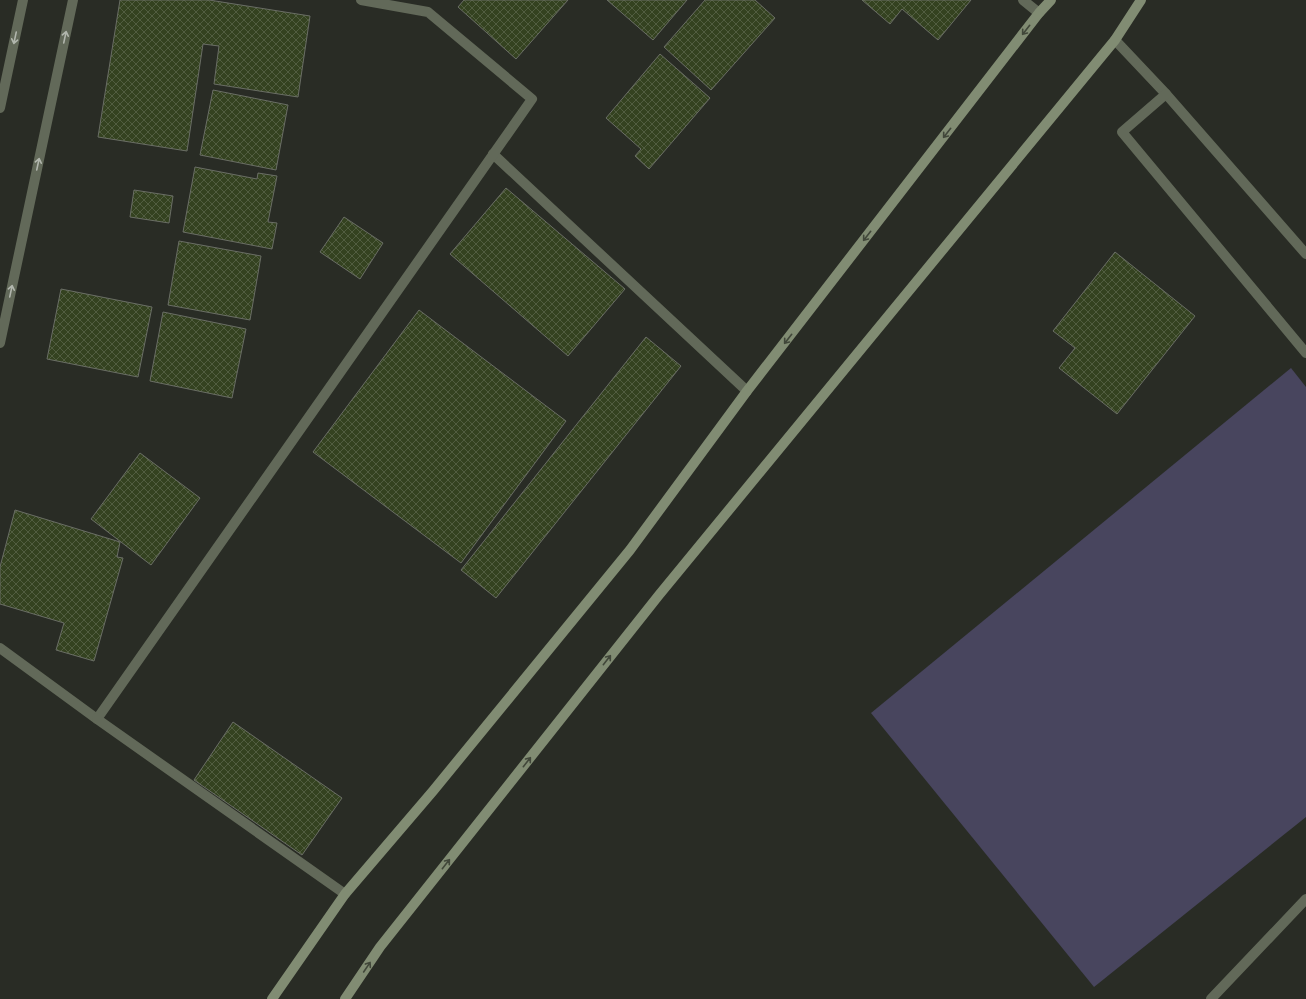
<svg xmlns="http://www.w3.org/2000/svg" width="1306" height="999" viewBox="0 0 1306 999" font-family="'DejaVu Sans',sans-serif">
<style>
.green{fill:#48455e}
.building{fill:url(#building-cross-hatch);stroke:#6a6e65}
.lines{fill:none;stroke-linecap:round;stroke-linejoin:round}
.street{stroke:#626959;stroke-width:10}
.secondary{stroke:#818c73;stroke-width:10}
.oneway{stroke:#41473a}
.oneway2{stroke:#b1b6ad}
</style>
<defs>
<pattern id="building-cross-hatch" width="8" height="8" patternUnits="userSpaceOnUse"><rect width="8" height="8" fill="#344220"/><path d="M0 0l8 8M0 8l8-8" fill="none" stroke="#515d40"/></pattern>
</defs>
<rect width="100%" height="100%" fill="#292c25"/>
<path class="green" d="M1291,368L1306,387V817L1094,987L871,713Z"/>
<g class="building">
<path d="M120,0H209L310,16L298,97L214,84L219,46L203,44L187,151L98,137Z"/>
<path d="M464,0H568L516,59L458,7Z"/>
<path d="M607,0H687L653,40Z"/>
<path d="M705,0H755L775,18L711,90L664,47Z"/>
<path d="M862,0H971L938,40L902,9L890,24Z"/>
<path d="M660,54L710,98L649,169L635,156L641,149L606,118Z"/>
<path d="M213,90L288,105L276,170L200,155Z"/>
<path d="M195,167L257,179L258,173L277,176L268,222L277,223L272,249L183,232Z"/>
<path d="M506,188L625,289L568,356L450,254Z"/>
<path d="M134,190L173,196L169,223L130,217Z"/>
<path d="M344,217L383,243L360,279L320,252Z"/>
<path d="M179,241L261,256L250,320L168,305Z"/>
<path d="M1115,252L1195,316L1117,414L1059,368L1075,348L1053,331Z"/>
<path d="M61,289L152,307L138,377L47,359Z"/>
<path d="M419,310L566,421L461,563L313,452Z"/>
<path d="M163,312L246,329L232,398L150,381Z"/>
<path d="M646,337L681,366L496,598L461,570Z"/>
<path d="M140,453L200,498L151,565L91,519Z"/>
<path d="M15,510L120,542L117,557L123,558L94,661L56,650L64,623L0,604V567Z"/>
<path d="M233,722L342,798L302,855L194,780Z"/>
</g>
<g class="lines">
<g class="street">
<path d="M1023,0L1039,13"/>
<path d="M1115,40L1166,94L1306,254"/>
<path d="M1166,94L1122,132L1306,353"/>
<path d="M0,108L23,0"/>
<path d="M493,154L747,391"/>
<path d="M0,343L73,0"/>
<path d="M0,648L97,719"/>
<path d="M345,894L97,719L532,99L428,12L361,0"/>
<path d="M1211,999L1306,899"/>
</g>
<g class="secondary">
<path d="M272,999L345,894L433,791L630,550L747,391L1039,13L1051,0"/>
<path d="M345,999L380,947L659,595L1115,40L1141,0"/>
</g>
</g>
<defs><path id="oneway-shaft" d="M-6 0H5M1.5-3L5.5 0L1.5 3" fill="none" stroke-width="1.6" stroke-linecap="round" stroke-linejoin="round"/></defs>
<g class="oneway">
<use href="#oneway-shaft" transform="translate(1026 30) rotate(128)"/>
<use href="#oneway-shaft" transform="translate(947 133) rotate(128)"/>
<use href="#oneway-shaft" transform="translate(867 236) rotate(128)"/>
<use href="#oneway-shaft" transform="translate(788 339) rotate(128)"/>
<use href="#oneway-shaft" transform="translate(607 660) rotate(-52)"/>
<use href="#oneway-shaft" transform="translate(527 762) rotate(-52)"/>
<use href="#oneway-shaft" transform="translate(446 864) rotate(-52)"/>
<use href="#oneway-shaft" transform="translate(367 967) rotate(-56)"/>
</g>
<g class="oneway2">
<use href="#oneway-shaft" transform="translate(65 37) rotate(-78)"/>
<use href="#oneway-shaft" transform="translate(15 38) rotate(102)"/>
<use href="#oneway-shaft" transform="translate(38 164) rotate(-78)"/>
<use href="#oneway-shaft" transform="translate(11 291) rotate(-78)"/>
</g>
</svg>
